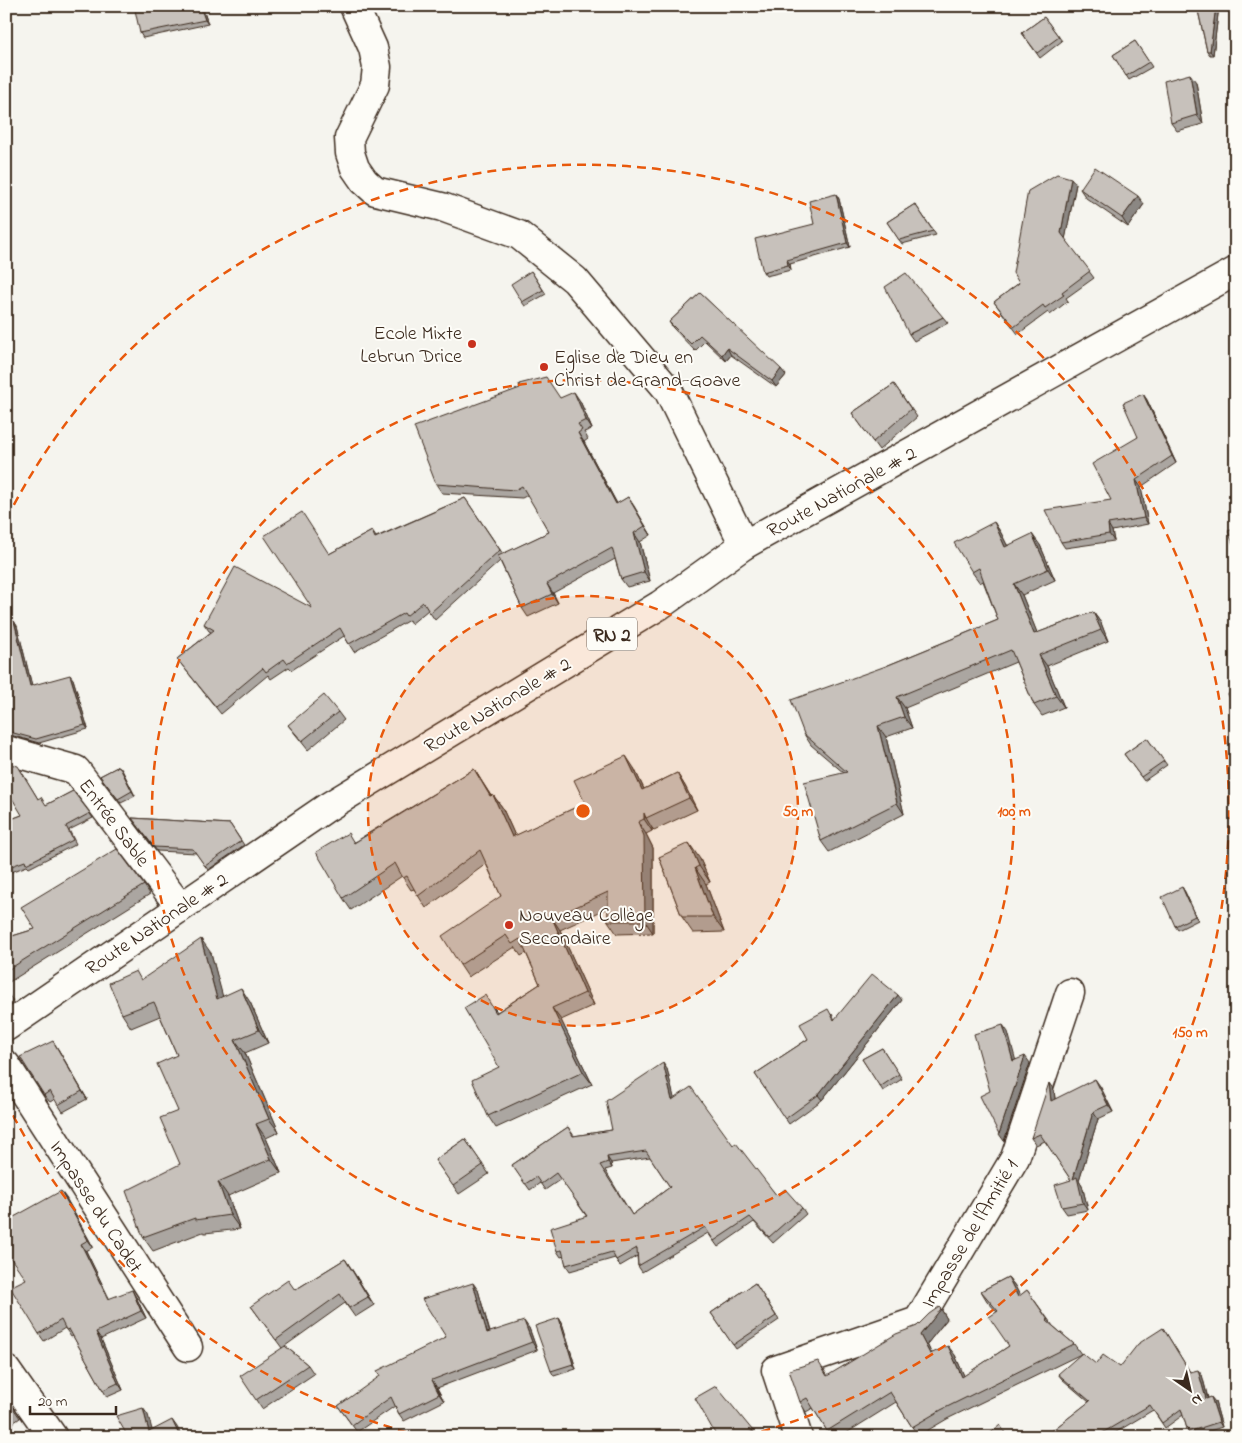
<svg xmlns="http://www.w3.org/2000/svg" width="1242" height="1443" viewBox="0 0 1242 1443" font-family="'Indie Flower',sans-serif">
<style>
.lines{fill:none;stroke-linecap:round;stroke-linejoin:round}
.minor-casing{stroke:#3b2a1e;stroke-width:31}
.major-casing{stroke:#3b2a1e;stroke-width:31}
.minor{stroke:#fdfcf7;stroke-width:28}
.major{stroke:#fdfcf7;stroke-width:28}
.wall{fill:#aba6a1;stroke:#3b2a1e;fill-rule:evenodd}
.shaded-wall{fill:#8b8783;stroke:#3b2a1e}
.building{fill:#c7c1bb;stroke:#3b2a1e;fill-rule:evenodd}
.ring{fill:none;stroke:#e8590c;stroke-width:2.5;stroke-dasharray:9 6}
.poi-dot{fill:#c8321e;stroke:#fdfcf7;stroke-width:2}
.labels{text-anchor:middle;stroke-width:4;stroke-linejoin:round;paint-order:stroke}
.shield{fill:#fdfcf7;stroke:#75695f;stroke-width:1}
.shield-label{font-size:19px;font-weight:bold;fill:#3b2a1e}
.poi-label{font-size:20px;fill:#3b2a1e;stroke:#fdfcf7;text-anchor:start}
.street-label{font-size:20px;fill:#3b2a1e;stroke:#fdfcf7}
.centre{fill:#e8590c;stroke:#fdfcf7;stroke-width:2.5}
.ring-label{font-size:15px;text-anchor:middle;font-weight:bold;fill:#e8590c;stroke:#fdfcf7;stroke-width:4;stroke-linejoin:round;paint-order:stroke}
</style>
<rect width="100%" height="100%" fill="#f5f4ee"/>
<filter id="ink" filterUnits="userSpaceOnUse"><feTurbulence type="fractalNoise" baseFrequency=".02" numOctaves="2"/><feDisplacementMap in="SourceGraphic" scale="10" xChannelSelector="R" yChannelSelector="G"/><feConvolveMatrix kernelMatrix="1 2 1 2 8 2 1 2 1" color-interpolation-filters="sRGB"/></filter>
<g filter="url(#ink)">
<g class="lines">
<defs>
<g id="minor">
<path d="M354,6L373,48L377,67L375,85L349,138L350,153L355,168L364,181L375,191L442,207L519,235L575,280L668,390L744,545"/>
<path d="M6,750L76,770L180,907"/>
<path d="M6,1065L188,1347"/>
<path d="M6,1370L53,1437"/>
<path d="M798,1437L776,1370L918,1321L1015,1158L1070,993"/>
</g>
<path id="major" d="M6,1027L326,808L660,605L744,545L1236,271"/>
</defs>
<use href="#minor" class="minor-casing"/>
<use href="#major" class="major-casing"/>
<use href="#minor" class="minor"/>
<use href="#major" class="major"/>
</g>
<g class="wall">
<path d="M154,6H202L208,24L143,38L140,33Z"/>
<path d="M1197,6H1219L1213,55H1210L1207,51Z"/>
<path d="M1044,17L1062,41L1040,58L1022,33Z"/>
<path d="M1135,41L1152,67L1129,80L1113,55Z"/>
<path d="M1196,82L1203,124L1177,131L1171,123Z"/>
<path d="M1076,184L1065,239L1094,278L1066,298L1068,301L1050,315L1048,312L1018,334L994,302L1019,283Z"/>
<path d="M1080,189L1144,204L1128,227L1086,198Z"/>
<path d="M836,194L839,199L850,247L790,264L791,270L766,276L763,272L814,224Z"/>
<path d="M915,204L936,235L902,244L887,222Z"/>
<path d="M531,271L546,294L525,306L522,302Z"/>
<path d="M700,293L786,375L776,387L731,355L726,361L705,341L695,351L673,328L669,322Z"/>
<path d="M943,317L948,323L914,341L909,334Z"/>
<path d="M894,384L917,417L879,450L852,413Z"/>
<path d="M1143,394L1147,400L1176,463L1141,487L1148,524L1112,531L1114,541L1065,548L1061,542L1111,500L1138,437Z"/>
<path d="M561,398L580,401L592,429L584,432L588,439L584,442L617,504L628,497L651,535L640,542L650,581L627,587L621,579L615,559L553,593L558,603L528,617L522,608L500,561L435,620L428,610L411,624L409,620L354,652L344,636L292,670L289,667L271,679L268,675L221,714L177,659L211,632L209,631L204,624L312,608L329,554L372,531L376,537L465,498L503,554L549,532L528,495L522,498L442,493L436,484Z"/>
<path d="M994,522L1001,533L1007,545H1040L1055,580L1022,595L1037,633L1093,612L1101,623L1108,641L1047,666L1064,707L1042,716L1034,705L1016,662L905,708L912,728L886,737L904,814L829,852L821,841L844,773L811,745L804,734L886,666L998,620L983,581L980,583L972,572Z"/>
<path d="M14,621L17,626L32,686L73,679L88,729L39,743L10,735H6V624Z"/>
<path d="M338,712L344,720L308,750L288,725Z"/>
<path d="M1147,738L1167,765L1144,781L1124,754Z"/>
<path d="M119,766L122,770L135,796L121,803L100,776Z"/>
<path d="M634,768L644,789L677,773L685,786L697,810L654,830L652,828V831L646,834L653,848V933L617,934L608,921V908L560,930L594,1005L561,1020L592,1084L496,1128L488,1116L499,1067L494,1007L497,1012L540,984L526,953L521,956L515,947L468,977L460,965L501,896L486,864L426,908L414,889L411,890L402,876L351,910L343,898L354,842L474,769L491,796L493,795L502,807L515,836L585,803Z"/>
<path d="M21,771L38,799L46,805L73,791L93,818L69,830L76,844L29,868L27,866L6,874V821L22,815Z"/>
<path d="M132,818L230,824L244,845L208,870L196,853L157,851Z"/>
<path d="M659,857L700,859L710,882L706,884L724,932L693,933L682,917Z"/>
<path d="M144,885L150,894L6,984V938L35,929Z"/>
<path d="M1182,887L1185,892L1198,920L1178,930L1175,926Z"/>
<path d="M211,953L222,996L250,1002L268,1043L245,1053L279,1132L266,1138L281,1173L228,1196L240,1229L205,1233L203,1232L153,1251L143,1237L180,1164L177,1055L160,1016L131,1028L122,1014L142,979Z"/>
<path d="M6,991L13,1001L6,1006Z"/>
<path d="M902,1000L822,1100L789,1124L755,1074L808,1039L832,1014L835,1020Z"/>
<path d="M882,1048L902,1079L883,1091L862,1059Z"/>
<path d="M58,1049L87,1099L63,1112L55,1099L50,1102L44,1095Z"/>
<path d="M667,1069L674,1099L733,1145L777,1196L802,1208L806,1214L773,1243L754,1222L718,1247L708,1233L642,1272L638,1266L637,1256L620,1266L615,1258L570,1271L566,1265L564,1256L561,1257L557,1251L587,1217L561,1179L545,1190L540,1183L530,1190L512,1165L568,1127L574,1136L612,1130ZM650,1157L670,1187L632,1215L605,1170L612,1168L611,1163Z"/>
<path d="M1100,1086L1113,1112L1098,1119L1079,1180L1082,1185L1088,1210L1067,1214L1062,1207L1071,1180L1045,1141L1036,1145L1031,1138L1054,1090L1055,1099Z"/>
<path d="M465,1139L489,1174L459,1194L435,1160Z"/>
<path d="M66,1198L93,1247L86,1251L109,1299L136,1297L146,1318L101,1339L123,1390L107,1397L103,1390L73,1336L71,1337L65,1328L44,1341L39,1334L26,1279L14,1217Z"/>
<path d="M345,1259L374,1305L355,1317L345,1303L285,1346L308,1365L314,1374L262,1409L256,1400L282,1348L251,1306L295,1290Z"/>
<path d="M1008,1277L1015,1286L1020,1296L1027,1290L1053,1326L1074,1344L1081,1354L947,1419L918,1436L896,1402L840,1437H831L813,1408L806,1412L800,1402L824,1370L828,1376L917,1326L941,1309L947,1319L927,1344L931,1353L955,1355L964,1376L1009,1346L997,1312L987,1301L981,1291Z"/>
<path d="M755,1283L779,1320L736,1349L711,1313Z"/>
<path d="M478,1290L490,1332L529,1328L537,1350L437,1388L444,1401L404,1421L399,1414L395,1406L357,1432L338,1406L446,1337Z"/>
<path d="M559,1318L562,1323L576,1369L554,1376L551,1371Z"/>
<path d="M1163,1328L1190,1372L1202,1375L1208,1398L1215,1402L1222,1427L1191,1437L1188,1432L1183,1415L1165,1428L1153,1410L1108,1437H1044L1089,1402L1062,1379L1058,1374L1096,1364L1120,1367Z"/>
<path d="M6,1398L20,1418L13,1423L14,1425L6,1429Z"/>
<path d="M753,1431L758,1437H717Z"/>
</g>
<g class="shaded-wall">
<path d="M200,6H202L208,24L205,20Z"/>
<path d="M1216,6H1219L1213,55L1210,51Z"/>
<path d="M1190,74L1196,82L1203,124L1197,115Z"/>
<path d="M1071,178L1076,184L1065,240L1061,233Z"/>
<path d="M836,194L839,199L850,247L847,243Z"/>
<path d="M1138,196L1144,204L1128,227L1122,218Z"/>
<path d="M787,260L790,264L791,270L788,265Z"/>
<path d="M727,348L731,355L726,361L722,355Z"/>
<path d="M781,369L786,375L776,387L772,381Z"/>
<path d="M574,392L580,401L592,429L586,420Z"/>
<path d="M1143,394L1147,400L1176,463L1172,456Z"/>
<path d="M578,433L584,442L622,513L616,504Z"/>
<path d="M1136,480L1141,487L1148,524L1144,518Z"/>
<path d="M628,497L634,506L651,535L645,526Z"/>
<path d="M994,522L1001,533L1013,557L1005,547Z"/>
<path d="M1108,524L1112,531L1114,541L1109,534Z"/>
<path d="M634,533L640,542L650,581L644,572Z"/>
<path d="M1032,534L1040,545L1055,580L1048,569Z"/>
<path d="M547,584L553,593L558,603L552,594Z"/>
<path d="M1014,584L1022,595L1042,645L1034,634Z"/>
<path d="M1093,612L1101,623L1108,641L1101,630Z"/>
<path d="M14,621L17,626L33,690L30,686Z"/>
<path d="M1039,655L1047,666L1064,707L1056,696Z"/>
<path d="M70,675L73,679L88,729L85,725Z"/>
<path d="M897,697L905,708L912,728L904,717Z"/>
<path d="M878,726L886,737L904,814L897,803Z"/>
<path d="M626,756L634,768L650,802L642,790Z"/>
<path d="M119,766L122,770L135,796L132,791Z"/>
<path d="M474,769L482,782L499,808L490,796Z"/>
<path d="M677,773L685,786L697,810L689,798Z"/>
<path d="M493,795L502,807L521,849L512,837Z"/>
<path d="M644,813L646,818L652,828V831L644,819Z"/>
<path d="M638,822L646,834L653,848V933L645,921Z"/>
<path d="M689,843L700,859L710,882L699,866Z"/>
<path d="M695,868L706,884L724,932L713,917Z"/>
<path d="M1182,887L1185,892L1198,920L1195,916Z"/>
<path d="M552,918L560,930L594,1005L585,993Z"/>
<path d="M201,939L211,953L227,1012L217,999Z"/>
<path d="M241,988L250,1002L268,1043L259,1030Z"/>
<path d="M898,995L902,1000L822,1100L818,1095Z"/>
<path d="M552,1008L561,1020L592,1084L583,1072Z"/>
<path d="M1003,1025L1008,1032L1018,1069L1013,1061Z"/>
<path d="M235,1040L245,1053L279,1132L269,1119Z"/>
<path d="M53,1041L58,1049L87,1099L82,1091Z"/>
<path d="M1025,1056L1030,1063L1004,1141L999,1134Z"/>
<path d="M663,1063L667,1069L676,1106L672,1100Z"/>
<path d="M1095,1079L1100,1086L1113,1112L1108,1105Z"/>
<path d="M1049,1083L1054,1090L1056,1108L1051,1101Z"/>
<path d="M1093,1112L1098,1119L1079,1180L1082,1185L1088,1210L1083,1203L1073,1179Z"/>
<path d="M256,1124L266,1138L281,1173L271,1159Z"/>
<path d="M607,1157L611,1163L612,1168L608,1162Z"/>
<path d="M218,1182L228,1196L240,1229L230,1215Z"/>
<path d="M61,1191L66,1198L93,1247L88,1240Z"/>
<path d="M81,1244L86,1251L113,1306L108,1299Z"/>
<path d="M345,1259L351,1268L374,1305L368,1297Z"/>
<path d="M1008,1277L1015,1286L1025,1306L1018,1297Z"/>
<path d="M473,1283L478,1290L492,1341L487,1333Z"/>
<path d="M132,1290L136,1297L146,1318L141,1311Z"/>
<path d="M941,1309L947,1319L927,1344L936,1363L930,1354L920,1335Z"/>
<path d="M559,1318L562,1323L576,1369L573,1364Z"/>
<path d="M524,1321L529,1328L537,1350L532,1342Z"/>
<path d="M96,1332L101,1339L123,1390L118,1383Z"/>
<path d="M948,1346L955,1355L969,1387L962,1377Z"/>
<path d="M1198,1370L1202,1375L1209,1404L1206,1399Z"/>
<path d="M432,1380L437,1388L444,1401L439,1394Z"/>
<path d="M1211,1397L1215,1402L1222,1427L1219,1422Z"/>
<path d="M143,1408L148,1415L154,1437L149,1432Z"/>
<path d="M7,1414L13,1423L14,1425L8,1417Z"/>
<path d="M172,1420L177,1427L182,1437H180Z"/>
</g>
<g class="building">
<path d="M154,6H200L205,20L140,33L135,10Z"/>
<path d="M1197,6H1216L1210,51H1207Z"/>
<path d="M1044,17L1059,37L1037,53L1022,33Z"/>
<path d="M1135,41L1149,62L1126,76L1113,55Z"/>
<path d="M1190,74L1197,115L1171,123L1164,81Z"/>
<path d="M1095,167L1138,196L1122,218L1080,189Z"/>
<path d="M1057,174L1071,178L1061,233L1090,271L1062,292L1064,295L1045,308L1043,305L1014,327L994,302L1019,283L1013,273L1028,191Z"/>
<path d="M836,194L847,243L787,260L788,265L763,272L755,239L814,224L809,201Z"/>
<path d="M915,204L933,231L899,240L887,222Z"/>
<path d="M531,271L543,290L522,302L511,284Z"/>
<path d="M906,273L943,317L909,334L885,287Z"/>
<path d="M700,293L781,369L772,381L727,348L722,355L700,335L691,344L669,322Z"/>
<path d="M546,377L560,398L574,392L586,420L578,424L582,430L578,433L616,504L628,497L645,526L634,533L644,572L621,579L612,548L547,584L552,594L522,608L498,556L549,532L522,486L515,490L436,484L414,427L520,388L519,384Z"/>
<path d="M894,384L911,409L873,442L852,413Z"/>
<path d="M1143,394L1172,456L1136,480L1144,518L1108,524L1109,534L1061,542L1045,510L1111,500L1092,464L1138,437L1123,403Z"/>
<path d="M465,498L500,550L430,613L423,602L406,616L404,613L349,644L340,628L287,663L284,659L266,672L263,668L216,707L177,659L214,630L204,624L235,567L312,608L264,536L302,512L329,554L372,531L375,538Z"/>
<path d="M994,522L1005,547L1032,534L1048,569L1014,584L1034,634L1093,612L1101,630L1039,655L1056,696L1034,705L1011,650L897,697L904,717L878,726L897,803L821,841L804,782L847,772L804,734L791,700L886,666L998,620L979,568L972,572L954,543Z"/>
<path d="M1236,528V551L1228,531Z"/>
<path d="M14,621L30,686L70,675L85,725L36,739L6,731V624Z"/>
<path d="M1236,690V711L1228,694Z"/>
<path d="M324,695L338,712L302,741L288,725Z"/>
<path d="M1147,738L1164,761L1141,777L1124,754Z"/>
<path d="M626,756L642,790L677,773L689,798L646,818L644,813V819L638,822L644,836L645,921H608V892L552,918L585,993L552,1008L583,1072L488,1116L472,1080L499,1067L464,1008L485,995L496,1013L540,984L520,939L512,944L506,935L460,965L442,936L501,896L480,850L418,896L407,876L403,878L395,863L343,898L316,852L348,833L354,843L474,769L490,796L493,795L512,837L585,803L574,780Z"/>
<path d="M6,763L18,766L38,799L41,797L46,805L73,791L90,813L66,826L73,840L26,864L25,861L6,868V821L22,815L6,788Z"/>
<path d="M119,766L132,791L118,799L100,776Z"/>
<path d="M132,818L230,824L241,841L205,866L193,849L154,847Z"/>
<path d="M689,843L699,866L695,868L713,917H682L659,857Z"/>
<path d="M117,849L144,885L6,971V938L35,929L21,907Z"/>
<path d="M1182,887L1195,916L1175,926L1162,897Z"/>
<path d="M201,939L217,999L241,988L259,1030L235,1040L269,1119L256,1124L271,1159L218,1182L230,1215L195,1220V1218L143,1237L126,1191L180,1164L160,1118L178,1111L157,1064L177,1055L154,1002L122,1014L109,983L136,971L141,980Z"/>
<path d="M872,974L898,995L818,1095L785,1119L755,1074L808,1039L800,1024L828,1009L834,1020Z"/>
<path d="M1003,1025L1013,1061L1025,1056L999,1134L980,1096L990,1091L974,1034Z"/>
<path d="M53,1041L82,1091L58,1105L50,1091L44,1095L20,1057Z"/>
<path d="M882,1048L899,1074L880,1087L862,1059Z"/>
<path d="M663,1063L672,1100L691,1087L733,1145L736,1143L777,1196L785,1189L802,1208L769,1237L750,1217L714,1241L705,1227L638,1266L637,1248L616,1260L612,1252L566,1265L562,1250L557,1251L550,1228L587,1216L556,1173L541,1184L536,1177L525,1184L512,1165L568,1127L573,1136L612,1130L606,1101ZM646,1151L670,1187L632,1215L600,1165L608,1162L607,1157Z"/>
<path d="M1095,1079L1108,1105L1093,1112L1073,1179L1077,1177L1083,1203L1062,1207L1055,1185L1071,1180L1040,1134L1031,1138L1049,1083L1051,1101Z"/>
<path d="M465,1139L483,1165L453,1186L435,1160Z"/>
<path d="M61,1191L88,1240L81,1244L108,1299L132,1290L141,1311L96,1332L118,1383L103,1390L69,1329L66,1330L61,1320L39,1334L10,1287L26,1279L6,1252V1205L14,1217Z"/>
<path d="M345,1259L368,1297L349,1308L340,1294L276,1340L251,1306L288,1280L295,1290Z"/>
<path d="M1008,1277L1018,1297L1027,1290L1048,1320L1047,1321L1074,1344L941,1410L912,1427L890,1392L827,1431L807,1398L800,1402L789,1370L818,1361L827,1376L896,1334L917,1326L929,1314L939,1307L941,1309L920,1335L930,1354L948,1346L962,1377L1009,1346L989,1317L998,1311L981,1291Z"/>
<path d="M473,1283L487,1333L524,1321L532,1342L432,1380L439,1394L399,1414L391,1397L352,1425L338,1406L380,1376L377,1371L446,1337L422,1299Z"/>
<path d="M755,1283L776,1316L733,1345L711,1313Z"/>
<path d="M559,1318L573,1364L551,1371L535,1326Z"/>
<path d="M1163,1328L1190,1372L1198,1370L1206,1399L1211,1397L1219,1422L1188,1432L1181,1409L1162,1423L1150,1405L1102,1433L1105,1437H1044L1090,1401L1058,1374L1082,1353L1096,1364L1103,1355L1120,1367L1138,1344Z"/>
<path d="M285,1346L308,1365L256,1400L240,1376Z"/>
<path d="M716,1386L753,1431L743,1437H717L695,1398Z"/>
<path d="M6,1398L14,1409L7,1414L8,1417L6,1418Z"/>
<path d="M143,1408L149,1432L172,1420L180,1437H128L116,1416Z"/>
<path d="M1000,1425L1008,1437H986Z"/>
</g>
</g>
<circle cx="583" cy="811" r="215" fill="#e8590c" fill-opacity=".12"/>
<g class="ring">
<circle cx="583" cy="811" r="215"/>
<circle cx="583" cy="811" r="431"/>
<path d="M421 1436A646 646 0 0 1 7 1104M7 518A646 646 0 1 1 745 1436"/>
</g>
<g class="poi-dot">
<circle cx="472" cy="344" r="5"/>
<circle cx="544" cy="367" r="5"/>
<circle cx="509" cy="925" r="5"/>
</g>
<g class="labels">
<rect class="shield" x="587" y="617.5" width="50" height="33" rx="4"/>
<g class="shield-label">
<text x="612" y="641">RN 2</text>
</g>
<g class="poi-label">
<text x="462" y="339" text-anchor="end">Ecole Mixte<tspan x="462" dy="23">Lebrun Drice</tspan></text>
<text x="554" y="363">Eglise de Dieu en<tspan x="554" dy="23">Christ de Grand-Goave</tspan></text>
<text x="519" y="921">Nouveau Collège<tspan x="519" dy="23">Secondaire</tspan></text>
</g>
<g class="street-label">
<text transform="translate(841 491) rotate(-29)" y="7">Route Nationale # 2</text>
<text transform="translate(497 704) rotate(-31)" y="7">Route Nationale # 2</text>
<text transform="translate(115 822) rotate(53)" y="7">Entrée Sable</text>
<text transform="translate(156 923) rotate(-34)" y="7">Route Nationale # 2</text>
<text transform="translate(97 1206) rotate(57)" y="7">Impasse du Cadet</text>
<text transform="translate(969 1233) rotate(-59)" y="7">Impasse de l'Amitié 1</text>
</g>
</g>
<circle cx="583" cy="811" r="8" class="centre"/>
<g class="ring-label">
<text x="798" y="816">50 m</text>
<text x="1014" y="816">100 m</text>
<text x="1190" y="1037">150 m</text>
</g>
<rect width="1242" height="1443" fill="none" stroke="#fdfcf7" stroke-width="25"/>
<rect x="12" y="12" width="1217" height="1418" fill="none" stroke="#3b2a1e" stroke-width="2" filter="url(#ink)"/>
<g transform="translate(1190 1390) rotate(146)" stroke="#fdfcf7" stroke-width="4" paint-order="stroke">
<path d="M0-4L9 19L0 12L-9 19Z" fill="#3b2a1e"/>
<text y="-8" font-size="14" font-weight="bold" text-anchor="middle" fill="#3b2a1e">N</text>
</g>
<path d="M30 1406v8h86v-8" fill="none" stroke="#3b2a1e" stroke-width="2.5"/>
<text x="38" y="1406" font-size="15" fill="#3b2a1e" stroke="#fdfcf7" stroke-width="4" paint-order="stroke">20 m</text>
</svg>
